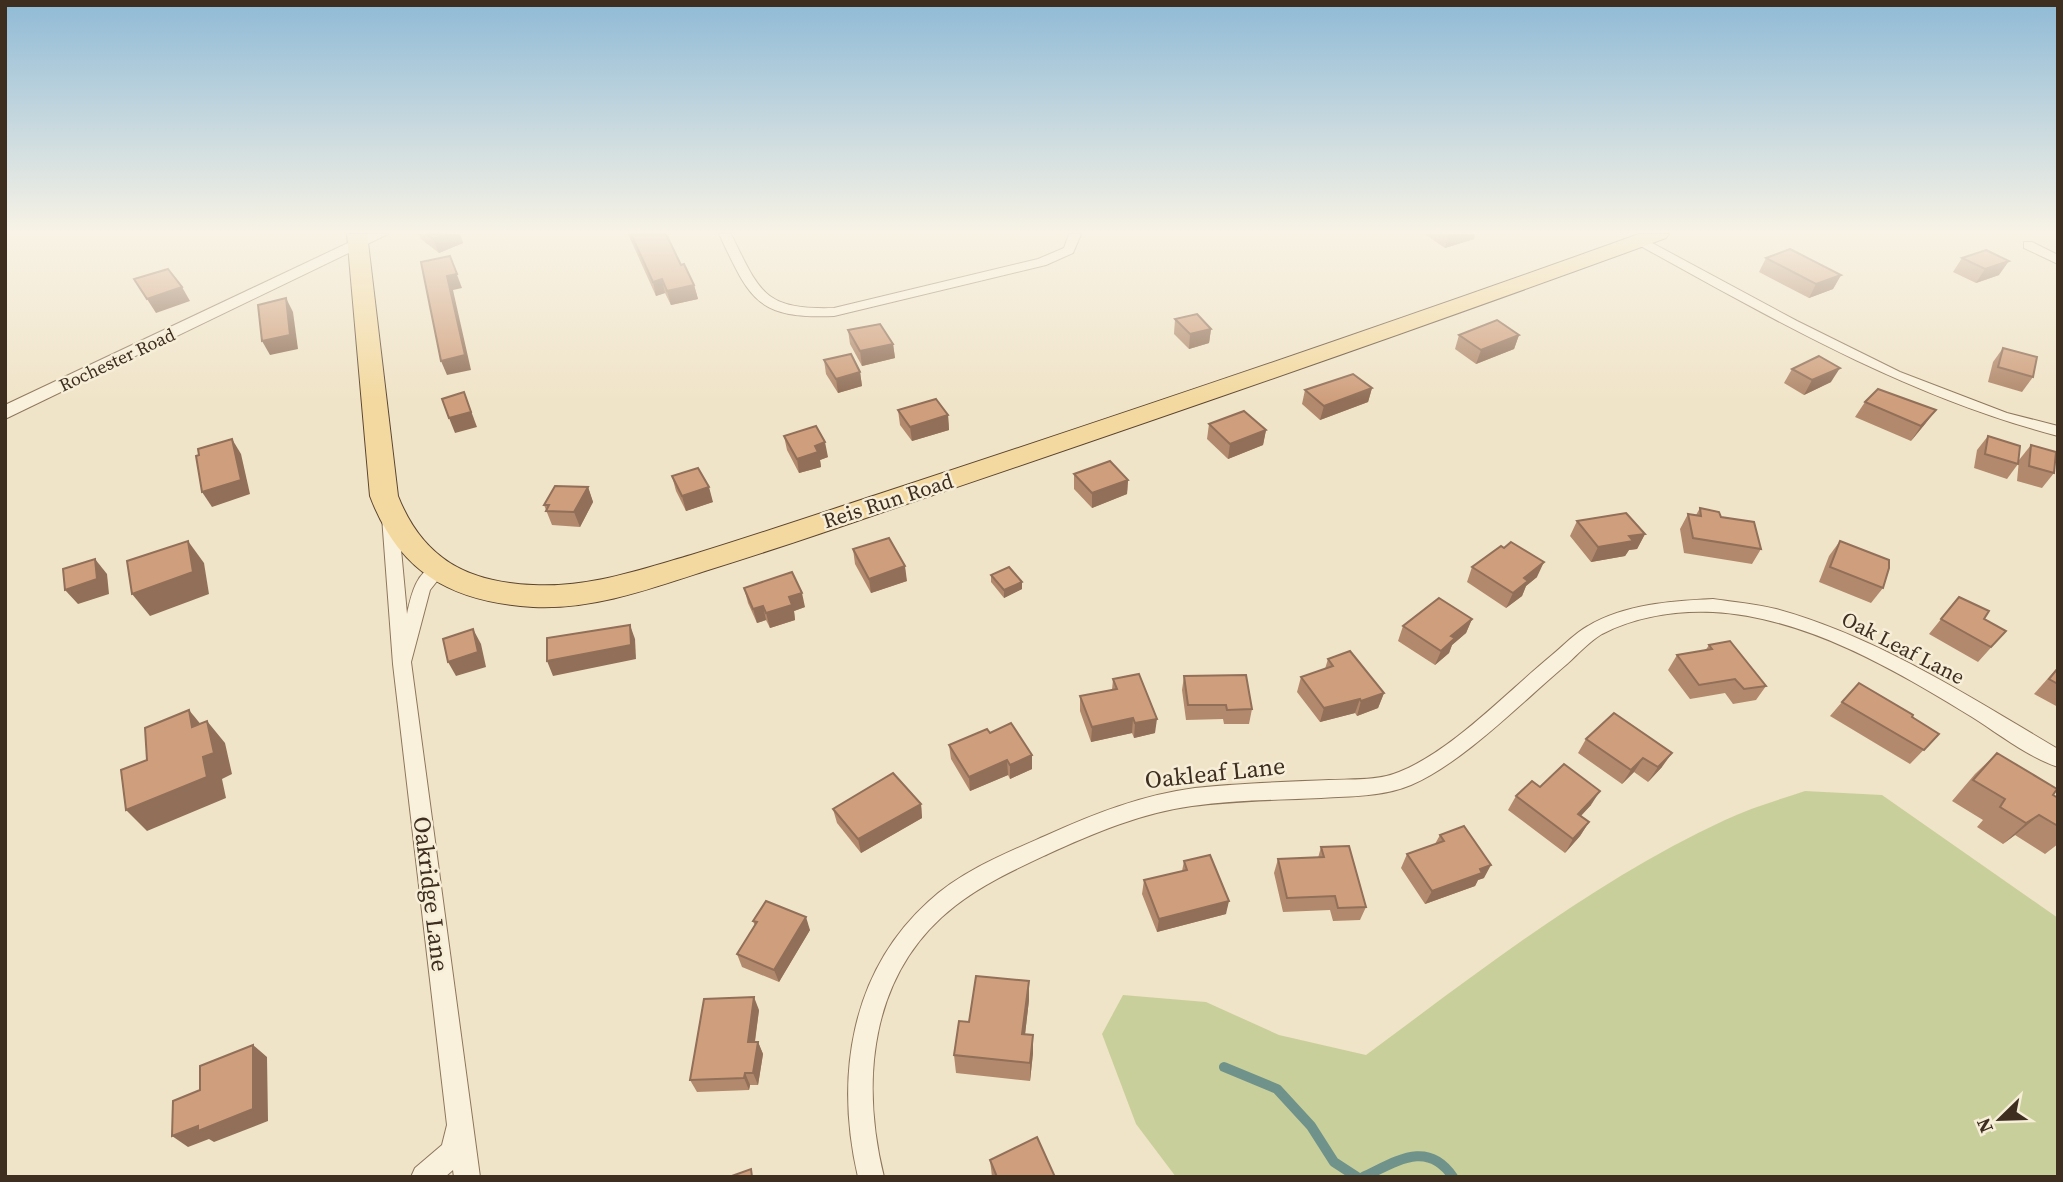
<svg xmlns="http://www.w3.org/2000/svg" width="2063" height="1182" viewBox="0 0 2063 1182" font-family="'Source Serif 4',serif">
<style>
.green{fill:#c9cf9b}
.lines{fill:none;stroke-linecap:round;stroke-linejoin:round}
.stream{stroke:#6f938a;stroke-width:10}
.minor-casing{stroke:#8d765c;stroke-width:2}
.tertiary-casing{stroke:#8d765c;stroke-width:2}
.primary-casing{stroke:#5b4430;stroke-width:2}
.minor{fill:#faf1dc;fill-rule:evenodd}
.tertiary{fill:#faf1dc;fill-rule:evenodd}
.primary{fill:#f3d9a0;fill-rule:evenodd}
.wall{fill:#b2896c}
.shaded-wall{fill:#916f58}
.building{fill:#cf9f7d;stroke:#916f58;stroke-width:2}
.labels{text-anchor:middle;stroke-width:5;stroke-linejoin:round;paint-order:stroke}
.far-street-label{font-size:18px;fill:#3d2e20;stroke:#f7eed8}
.street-label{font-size:21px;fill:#3d2e20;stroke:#f7eed8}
.near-street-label{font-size:24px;fill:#3d2e20;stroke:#f7eed8}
</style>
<rect width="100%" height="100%" fill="#f0e4c8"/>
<path class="green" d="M1805,791L1882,795L2058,918V1177H1176L1136,1124L1102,1034L1123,995L1206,1002L1279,1035L1366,1055C1481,970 1594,881 1725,820C1750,808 1778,800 1805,791Z"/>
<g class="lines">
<g class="stream">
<path d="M1224,1067L1277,1089L1311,1126L1334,1162L1357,1177"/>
<path d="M1363,1177C1396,1162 1427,1139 1453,1177"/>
</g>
<defs>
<g id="minor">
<path d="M719,234H731C760,292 763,310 834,308L1038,259L1064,248L1069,234H1081L1073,253L1046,265L834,316C756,319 750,299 719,234Z"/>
<path d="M1641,237L1797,321L1900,372L2007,413L2058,426V436C1906,396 1773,319 1637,244V238Z"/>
<path d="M2024,242H2032L2058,255V264L2024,248Z"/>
<path d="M390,511L398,517L407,614C411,596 416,571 436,565L445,571L430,590L411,662L480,1177H454L453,1170L445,1177H411L415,1168L442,1145L447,1125L393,664L382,517Z"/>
<path d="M1713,599C1734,602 1756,604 1776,609C1878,637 1968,696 2058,749V767C2028,757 1999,734 1972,717C1895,670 1806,617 1713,612C1677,610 1634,617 1602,634C1590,641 1578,654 1567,664C1523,701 1463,763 1411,785C1382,797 1352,796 1321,798C1278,800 1235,800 1192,806C1141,813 1094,833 1048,854C1016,869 983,884 955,906C870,972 860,1080 884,1177H858C835,1078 850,973 928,902C960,872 1004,854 1045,836C1093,814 1142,795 1195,788C1239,783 1284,782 1329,780C1352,779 1377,781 1399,772C1452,751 1507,692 1552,655C1563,646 1575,633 1588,626C1625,604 1672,601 1713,599Z"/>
</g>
<path id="tertiary" d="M367,234H388L5,419V405Z"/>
<path id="primary" d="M347,234H367L398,496C423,559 467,582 533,585C588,588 639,570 691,555C753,536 815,515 876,495C1132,411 1386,325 1639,234H1669L1666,238C1407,333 1147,423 886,511C826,532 766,552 705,571C650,589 592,610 533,607C452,602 399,573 370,496Z"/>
</defs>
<use href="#minor" class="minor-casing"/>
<use href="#tertiary" class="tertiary-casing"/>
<use href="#primary" class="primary-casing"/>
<use href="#minor" class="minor"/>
<use href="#tertiary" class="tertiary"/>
<use href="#primary" class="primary"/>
</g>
<g class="wall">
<path d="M419,234H460L463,243L439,253L421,239Z"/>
<path d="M628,234H666L681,265L694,285L698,299L671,305L665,293L656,296Z"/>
<path d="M1426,234H1475L1474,239L1445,248L1426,235Z"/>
<path d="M1766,258L1841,275L1833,289L1809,298L1759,272Z"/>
<path d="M1962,258L1999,275L1976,283L1953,272Z"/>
<path d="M1175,319L1211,329L1209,343L1189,349L1174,334Z"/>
<path d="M848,330L893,344L895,358L862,366L850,344Z"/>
<path d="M1459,335H1519L1514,349L1476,364L1455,349Z"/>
<path d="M2003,348L2033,377L2022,392L1988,382L1993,362Z"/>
<path d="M824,360L860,372L862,386L838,393L826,374Z"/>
<path d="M1792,369L1831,382L1804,395L1784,383Z"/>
<path d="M1372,388L1368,402L1320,420L1302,404L1305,390Z"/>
<path d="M1865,402L1936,410L1925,424L1911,441L1855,417Z"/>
<path d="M898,410L948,415L949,430L912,441L900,425Z"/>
<path d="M1209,424L1266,430L1263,445L1228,459L1207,439Z"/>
<path d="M784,436L828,457L820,460L821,467L799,473L787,450Z"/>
<path d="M1988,436L2018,464L2007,479L1974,468L1977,450Z"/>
<path d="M2031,445L2054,473L2042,488L2017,481L2019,460Z"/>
<path d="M1074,474L1128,480L1127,494L1092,508L1074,489Z"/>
<path d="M672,476L713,502L686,511L676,491Z"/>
<path d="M588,487L593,502L580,527L552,525L544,505Z"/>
<path d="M1700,508L1721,517L1761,549L1752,564L1684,553L1680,529L1688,514L1696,515Z"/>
<path d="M1577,521L1645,534L1637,549L1629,550L1625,556L1591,562L1570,536Z"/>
<path d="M1840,541L1883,588L1871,603L1819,582L1829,556Z"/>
<path d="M853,549L907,581L871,593L855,564Z"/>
<path d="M1472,567L1537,577L1526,586L1522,596L1506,608L1467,582Z"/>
<path d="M991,575L1022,589L1004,598L991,582Z"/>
<path d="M744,588L805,607L794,611L795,620L770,628L766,620L757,623L748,603Z"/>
<path d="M1959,597L1984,619L2006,631L1978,662L1929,634Z"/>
<path d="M1472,619L1466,633L1452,645L1449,653L1435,665L1398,641L1403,626Z"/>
<path d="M1709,645L1766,686L1756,700L1733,704L1725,693L1690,699L1668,670L1677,655L1705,651Z"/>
<path d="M1328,659L1384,693L1378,708L1357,716L1355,713L1320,722L1297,692L1301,677L1325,669Z"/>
<path d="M2058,667V707L2034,694Z"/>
<path d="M1184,676L1252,709L1249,724H1224L1223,719L1186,720L1182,690Z"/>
<path d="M1113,679L1155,733L1134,738L1132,733L1091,742L1080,711V696L1112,690Z"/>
<path d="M1842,702L1912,717L1939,734L1910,764L1830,716Z"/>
<path d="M1614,713L1662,767L1648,782L1634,772L1622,784L1578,753L1586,739Z"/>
<path d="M990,733L1032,769L1010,779L1008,775L970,791L951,759L949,745Z"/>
<path d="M1997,753L2058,798V844L2045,854L2015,835L2003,844L1977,827L1983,820L1952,801L1975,774Z"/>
<path d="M1540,787L1591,805L1581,816L1589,822L1580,836L1565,853L1508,810L1516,796Z"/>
<path d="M921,804L922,818L861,853L837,823L833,809Z"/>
<path d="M1440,835L1484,878L1478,880L1475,886L1425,904L1401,868L1407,854L1435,844Z"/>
<path d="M1321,847L1366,907L1360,920L1333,921L1330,910L1283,912L1274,873L1278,859L1318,858Z"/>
<path d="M1184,861L1226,914L1157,932L1142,894L1144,880L1182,871Z"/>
<path d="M753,921L810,930L779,982L742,967L737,954L755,926Z"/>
<path d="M1029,981V1000L1025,1034L1033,1053L1030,1081L956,1073L954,1055L969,1022Z"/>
<path d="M759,1010L755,1042H758L763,1054L758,1085H750L749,1090L697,1092L690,1080Z"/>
<path d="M990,1160L1055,1177H992Z"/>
</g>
<g class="shaded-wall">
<path d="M446,234H460L463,243L439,253L433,239Z"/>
<path d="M1449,234H1475L1474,239L1445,248Z"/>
<path d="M450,256L462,288L453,290L471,370L447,375L441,361L447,276Z"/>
<path d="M2009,261L1999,275L1976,283L1985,269Z"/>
<path d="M1841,275L1833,289L1809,298L1816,284Z"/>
<path d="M662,279L665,293L656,296L653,282Z"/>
<path d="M694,285L698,299L671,305L667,291Z"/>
<path d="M182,287L190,301L156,313L147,299Z"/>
<path d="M286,298L293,312L298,349L270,355L262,341Z"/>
<path d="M1211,329L1209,343L1189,349L1190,334Z"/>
<path d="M1519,335L1514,349L1476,364L1481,350Z"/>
<path d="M893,344L895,358L862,366L860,351Z"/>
<path d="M1840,368L1831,382L1804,395L1812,380Z"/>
<path d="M860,372L862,386L838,393L836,379Z"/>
<path d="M1372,388L1368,402L1320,420L1324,406Z"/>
<path d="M464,392L477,427L455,433L449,418Z"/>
<path d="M1936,410L1925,424L1911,441L1921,426Z"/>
<path d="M948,415L949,430L912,441L910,427Z"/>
<path d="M1266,430L1263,445L1228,459L1230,444Z"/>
<path d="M232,439L241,454L250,494L212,507L202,492Z"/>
<path d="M825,442L828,457L820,460L821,467L799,473L797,459L815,446Z"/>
<path d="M1128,480L1127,494L1092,508V493Z"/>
<path d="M588,487L593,502L580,527L574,512Z"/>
<path d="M709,487L713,502L686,511L682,496Z"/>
<path d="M1645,534L1637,549L1629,550L1625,556L1591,562L1598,547L1629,536Z"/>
<path d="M188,541L204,563L209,594L150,616L132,594Z"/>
<path d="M95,559L107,574L109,594L78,604L65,590Z"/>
<path d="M1544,562L1537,577L1526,586L1522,596L1506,608L1513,593L1524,578Z"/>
<path d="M905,566L907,581L871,593L869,579Z"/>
<path d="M1022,582V589L1004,598V590Z"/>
<path d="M802,593L805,607L794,611L795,620L770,628L766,613L789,597Z"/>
<path d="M763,606L766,620L757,623L753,609Z"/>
<path d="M1472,619L1466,633L1452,645L1449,653L1435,665L1441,651L1451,636Z"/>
<path d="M630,625L635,639L636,659L553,676L547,661Z"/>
<path d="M473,629L481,644L486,667L456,676L448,662Z"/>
<path d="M1384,693L1378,708L1357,716L1361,701Z"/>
<path d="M1360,699L1355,713L1320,722L1324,708Z"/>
<path d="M189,710L207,732L192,727Z"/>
<path d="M1133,718L1132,733L1091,742L1092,727Z"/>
<path d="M1157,719L1155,733L1134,738L1135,723Z"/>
<path d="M207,721L225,743L232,774L222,779L226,798L147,831L126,810L203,757Z"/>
<path d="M1672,753L1662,767L1648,782L1658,767Z"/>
<path d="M1032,755V769L1010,779V765Z"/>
<path d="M1643,758L1634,772L1622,784L1631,770Z"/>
<path d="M1007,760L1008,775L970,791L969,777Z"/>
<path d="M1600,791L1591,805L1569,828L1578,814Z"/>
<path d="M921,804L922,818L861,853L858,839Z"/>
<path d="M2039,815L2015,835L2003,844L2026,823Z"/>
<path d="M1589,822L1580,836L1565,853L1573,839Z"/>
<path d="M1491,865L1484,878L1478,880L1475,886L1425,904L1432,891L1480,869Z"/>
<path d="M1229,901L1226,914L1157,932L1159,919Z"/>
<path d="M806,917L810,930L779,982L774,970Z"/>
<path d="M1029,981V1000L1023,1052L1022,1034Z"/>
<path d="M754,997L759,1010L753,1054L748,1042Z"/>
<path d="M1033,1035V1053L1030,1081V1063Z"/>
<path d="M758,1042L763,1054L758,1085L753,1073Z"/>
<path d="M253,1045L267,1057L268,1121L214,1142L209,1139L188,1147L172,1136L198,1126Z"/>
<path d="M745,1073L750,1085L749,1090L744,1078Z"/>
</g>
<g class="building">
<path d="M427,234H446L433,239Z"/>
<path d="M631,234H666L681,265L684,264L694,285L667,291L662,279L653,282Z"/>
<path d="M1790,249L1841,275L1816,284L1766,258Z"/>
<path d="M1986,250L2009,261L1985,269L1962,258Z"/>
<path d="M450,256L457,274L447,276L465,355L441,361L421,262Z"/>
<path d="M168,269L182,287L147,299L134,279Z"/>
<path d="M286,298L290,335L262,341L258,305Z"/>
<path d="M1197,314L1211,329L1190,334L1175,319Z"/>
<path d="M1497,320L1519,335L1481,350L1459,335Z"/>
<path d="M880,324L893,344L860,351L848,330Z"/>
<path d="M2003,348L2037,357L2033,377L1998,367Z"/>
<path d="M851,354L860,372L836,379L824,360Z"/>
<path d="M1819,356L1840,368L1812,380L1792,369Z"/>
<path d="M1353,374L1372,388L1324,406L1305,390Z"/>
<path d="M1878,389L1936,410L1921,426L1865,402Z"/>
<path d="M464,392L471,412L449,418L442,399Z"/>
<path d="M936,399L948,415L910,427L898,410Z"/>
<path d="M1244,411L1266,430L1230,444L1209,424Z"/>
<path d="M816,426L825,442L815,446L818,452L797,459L784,436Z"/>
<path d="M1988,436L2020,446L2018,464L1985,454Z"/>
<path d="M232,439L241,480L202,492L196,456L199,455L198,449Z"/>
<path d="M2031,445L2056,452L2054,473L2029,466Z"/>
<path d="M1110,461L1128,480L1092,493L1074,474Z"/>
<path d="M698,468L709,487L682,496L672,476Z"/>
<path d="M555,486L588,487L574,512L546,511L549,505H544Z"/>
<path d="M1700,508L1719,512L1721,517L1754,522L1761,549L1693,538L1688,514L1701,516Z"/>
<path d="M1626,513L1645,534L1629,536L1633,541L1598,547L1577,521Z"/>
<path d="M889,538L905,566L869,579L853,549Z"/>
<path d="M188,541L193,572L132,594L127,561Z"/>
<path d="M1840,541L1889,560V568L1883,588L1830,567Z"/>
<path d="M1511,542L1544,562L1524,578L1528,581L1513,593L1472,567L1501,546L1504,548Z"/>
<path d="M95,559L97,579L65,590L63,569Z"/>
<path d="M1009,567L1022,582L1004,590L991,575Z"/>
<path d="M792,572L802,593L789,597L792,605L766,613L763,606L753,609L744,588Z"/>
<path d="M1959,597L1989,611L1984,619L2006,631L1991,647L1941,619Z"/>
<path d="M1439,598L1472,619L1451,636L1455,638L1441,651L1403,626Z"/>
<path d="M630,625L631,645L547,661V638Z"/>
<path d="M473,629L478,652L448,662L443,639Z"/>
<path d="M1730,641L1766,686L1744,689L1735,679L1699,685L1677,655L1712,649L1709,645Z"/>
<path d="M1350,651L1384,693L1361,701L1360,699L1324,708L1301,677L1333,666L1328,659Z"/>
<path d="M2058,668V684L2049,679Z"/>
<path d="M1139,674L1157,719L1135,723L1133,718L1092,727L1080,696L1117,689L1113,679Z"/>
<path d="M1246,675L1252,709L1227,710L1226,705H1188L1184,676Z"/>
<path d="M1859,683L1913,715L1912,717L1939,734L1924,750L1842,702Z"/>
<path d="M189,710L192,727L207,721L214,753L203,757L207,777L126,810L121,770L147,760L145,728Z"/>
<path d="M1614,713L1672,753L1658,767L1643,758L1631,770L1586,739Z"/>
<path d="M1011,723L1032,755L1010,765L1007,760L969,777L949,745L987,729L990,733Z"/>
<path d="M1997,753L2057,789L2053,795L2058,798V826L2039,815L2026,823L2000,807L2005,799L1973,780Z"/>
<path d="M1564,764L1600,791L1578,814L1589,822L1573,839L1516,796L1532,781L1540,787Z"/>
<path d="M893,773L921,804L858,839L833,809Z"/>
<path d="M1464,826L1491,865L1480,869L1482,873L1432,891L1407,854L1444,841L1440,835Z"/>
<path d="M1349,846L1366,907L1338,908L1335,896L1287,898L1278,859L1324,857L1321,847Z"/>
<path d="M1210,855L1229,901L1159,919L1144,880L1187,870L1184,861Z"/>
<path d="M766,901L806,917L774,970L737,954L757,922L753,921Z"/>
<path d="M976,976L1029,981L1022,1034L1033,1035L1030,1063L954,1055L959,1021L969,1022Z"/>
<path d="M754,997L748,1042H758L753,1073H745L744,1078L690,1080L704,999Z"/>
<path d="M253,1045V1109L198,1131V1126L172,1136L173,1101L200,1090V1066Z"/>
<path d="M1037,1137L1055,1177H997L990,1160Z"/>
<path d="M751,1169L752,1177H729Z"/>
</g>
<linearGradient id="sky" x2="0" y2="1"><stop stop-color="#8fbad6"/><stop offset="0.58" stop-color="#f8f3e6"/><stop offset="1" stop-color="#f8f3e6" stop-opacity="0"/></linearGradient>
<rect width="2063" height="400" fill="url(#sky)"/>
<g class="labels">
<g class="far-street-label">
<text transform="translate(117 360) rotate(-25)" y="6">Rochester Road</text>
</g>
<g class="street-label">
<text transform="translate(888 501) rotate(-18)" y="7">Reis Run Road</text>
<text transform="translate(1903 648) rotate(27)" y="7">Oak Leaf Lane</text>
</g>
<g class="near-street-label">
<text transform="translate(1215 773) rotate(-6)" y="8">Oakleaf Lane</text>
<text transform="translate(431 894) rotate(83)" y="8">Oakridge Lane</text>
</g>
</g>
<rect width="2063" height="1182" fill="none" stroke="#3d2e20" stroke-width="14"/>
<g transform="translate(2000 1119) rotate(247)" stroke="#f7eed8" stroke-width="5" paint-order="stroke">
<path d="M0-5L12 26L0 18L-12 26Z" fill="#3d2e20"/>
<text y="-10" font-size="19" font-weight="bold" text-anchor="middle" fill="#3d2e20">N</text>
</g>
</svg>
